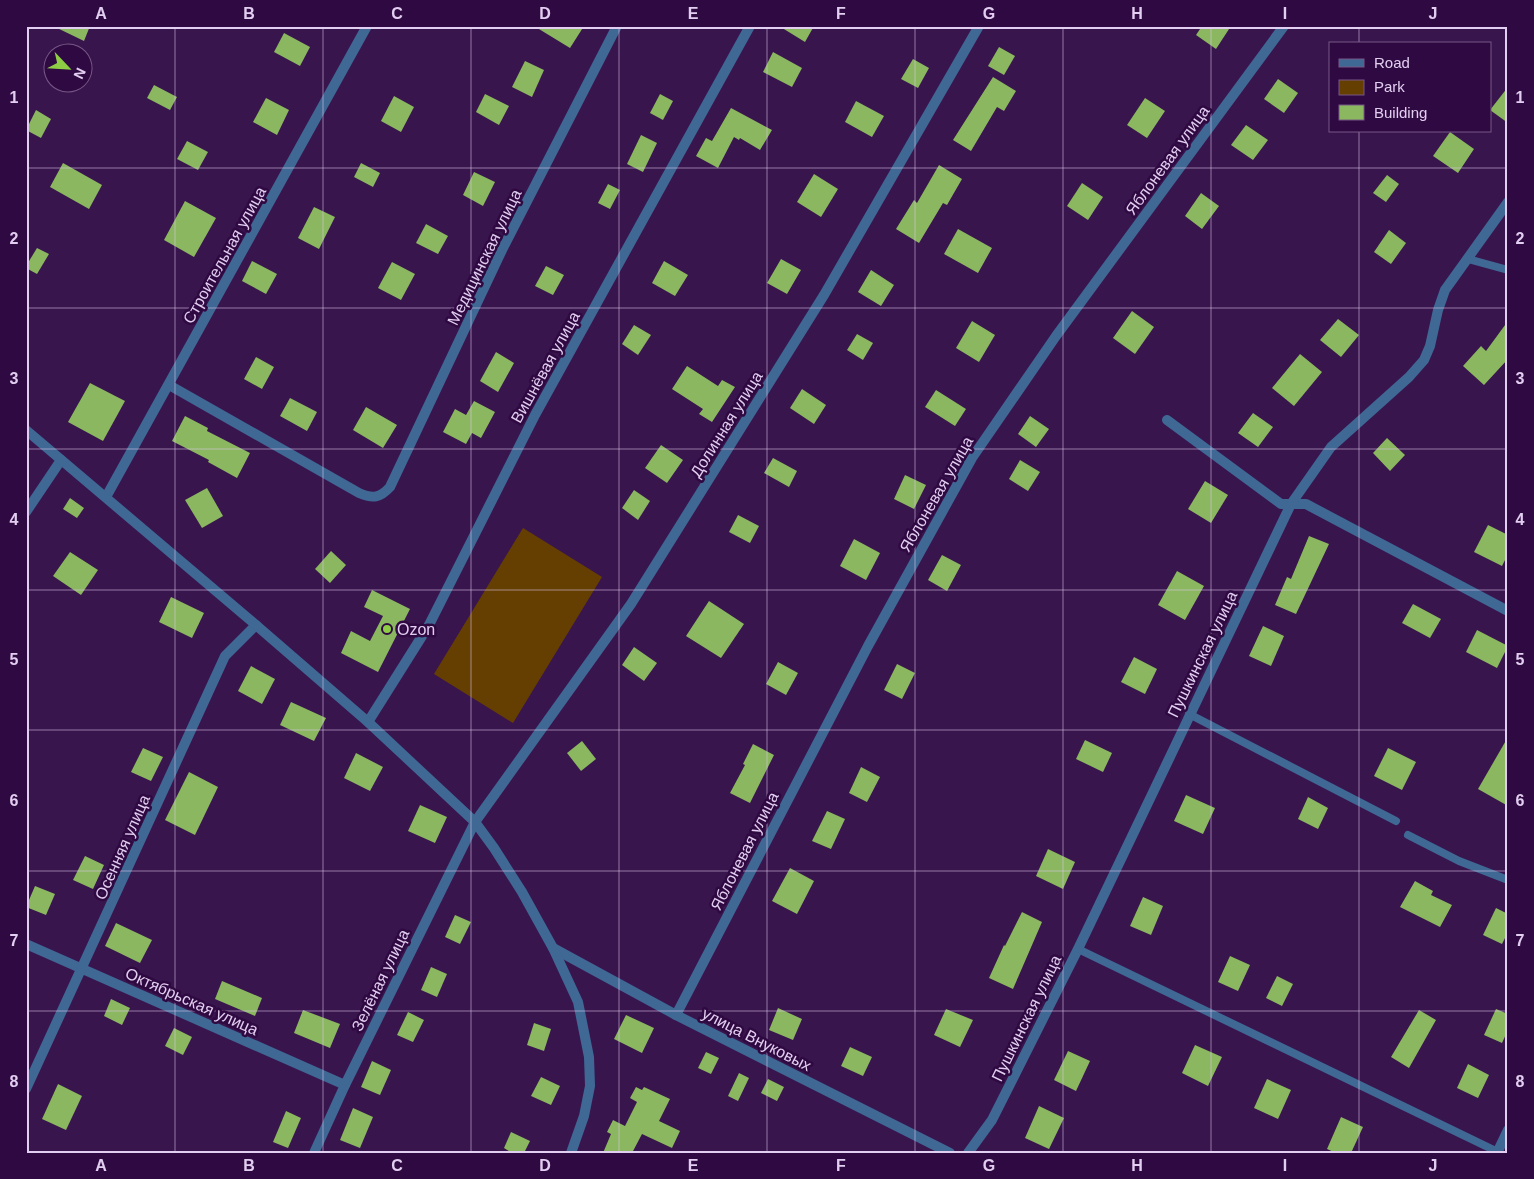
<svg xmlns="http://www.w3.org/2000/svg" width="1534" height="1179" viewBox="0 0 1534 1179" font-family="Helvetica,sans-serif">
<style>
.green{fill:#653f01}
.building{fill:#8ab75f}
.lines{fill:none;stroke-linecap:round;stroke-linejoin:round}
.service{stroke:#3f6894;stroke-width:8}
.minor{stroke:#3f6894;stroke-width:10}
.tertiary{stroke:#3f6894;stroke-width:10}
.grid{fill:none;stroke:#e2cef0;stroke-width:1;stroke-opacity:0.55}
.poi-dot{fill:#8dce44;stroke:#2f0941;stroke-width:2}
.labels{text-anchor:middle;stroke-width:5;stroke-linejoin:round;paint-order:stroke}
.street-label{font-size:16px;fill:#e2cef0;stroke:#2f0941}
.poi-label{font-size:16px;fill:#e2cef0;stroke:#2f0941;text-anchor:start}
.neatline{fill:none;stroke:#e2cef0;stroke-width:2}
.grid-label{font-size:16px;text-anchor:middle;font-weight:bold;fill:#e2cef0}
</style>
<rect width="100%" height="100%" fill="#39154d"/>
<path class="green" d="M523,528L602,577L513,723L434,674Z"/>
<g class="building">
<path d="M53,26H90L84,41Z"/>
<path d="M534,26H584L570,48Z"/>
<path d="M779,26H814L805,42Z"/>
<path d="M1202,26H1231L1216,49L1196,35Z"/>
<path d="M284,33L310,47L300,66L274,52Z"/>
<path d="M999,47L1015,56L1004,75L988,66Z"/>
<path d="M773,52L802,68L792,87L763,72Z"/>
<path d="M913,59L929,68L918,88L901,79Z"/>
<path d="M525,61L544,70L532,97L512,87Z"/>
<path d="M993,77L1016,91L1004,111L997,107L971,151L953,140Z"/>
<path d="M1278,79L1298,93L1284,113L1264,99Z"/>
<path d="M154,85L177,97L170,110L147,98Z"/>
<path d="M1508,87V123L1490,110Z"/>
<path d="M485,94L509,106L499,125L476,112Z"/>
<path d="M660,94L673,101L663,120L650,113Z"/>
<path d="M394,96L414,107L401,132L381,121Z"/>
<path d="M266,98L289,110L277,135L253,122Z"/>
<path d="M1145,98L1165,111L1147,138L1127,125Z"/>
<path d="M856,101L884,116L872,137L845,122Z"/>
<path d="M731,108L772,130L760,150L740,138L739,140L734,137L718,168L696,156L706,138L712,141Z"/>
<path d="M36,110L51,119L41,138L26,130Z"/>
<path d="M1246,125L1268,140L1253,160L1231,145Z"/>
<path d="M1450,132L1474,149L1458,173L1433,156Z"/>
<path d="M641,135L657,143L643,172L627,164Z"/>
<path d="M187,141L208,152L198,170L177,159Z"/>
<path d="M63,163L102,185L89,209L50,187Z"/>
<path d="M361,163L380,173L373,187L354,177Z"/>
<path d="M939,165L962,179L947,205L943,203L919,243L896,229L914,200L917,203Z"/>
<path d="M474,172L495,182L483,206L463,195Z"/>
<path d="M814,174L838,189L821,217L797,202Z"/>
<path d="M1387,175L1399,184L1386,202L1373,193Z"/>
<path d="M1082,183L1103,197L1088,220L1067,206Z"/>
<path d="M608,184L620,190L610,209L598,203Z"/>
<path d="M1201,193L1219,206L1202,229L1185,216Z"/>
<path d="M185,201L216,218L194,257L164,240Z"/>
<path d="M314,207L335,217L319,249L298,238Z"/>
<path d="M426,224L448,236L438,254L416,243Z"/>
<path d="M958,229L992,248L978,273L944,254Z"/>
<path d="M1389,230L1406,243L1391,264L1374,252Z"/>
<path d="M37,248L49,254L37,274L26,268V266Z"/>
<path d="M781,259L801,270L787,294L767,283Z"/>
<path d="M252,261L277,274L266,294L242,281Z"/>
<path d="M664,261L688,275L675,296L652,283Z"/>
<path d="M392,262L415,274L401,300L378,288Z"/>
<path d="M546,266L564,275L553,295L535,286Z"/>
<path d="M871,270L894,285L881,306L858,292Z"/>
<path d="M1132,311L1154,327L1135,354L1113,338Z"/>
<path d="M1338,319L1359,335L1341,357L1320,340Z"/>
<path d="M972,321L995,335L979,362L956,348Z"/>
<path d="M1508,321V359L1484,385L1463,366L1481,346L1486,351Z"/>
<path d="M634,325L651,335L638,355L622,344Z"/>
<path d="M857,334L873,343L863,360L847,350Z"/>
<path d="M496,352L514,363L498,392L480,381Z"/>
<path d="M1300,354L1322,372L1294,406L1272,388Z"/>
<path d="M256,357L274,367L262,389L244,379Z"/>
<path d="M687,366L718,386L722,380L735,387L712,422L699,414L703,409L672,389Z"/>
<path d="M90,383L125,401L103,441L68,422Z"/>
<path d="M802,389L826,405L814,424L790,408Z"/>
<path d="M936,390L966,409L955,426L925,407Z"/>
<path d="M290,398L317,412L307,431L280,416Z"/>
<path d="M474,401L495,412L481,438L472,433L466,444L443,432L455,409L466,415Z"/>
<path d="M366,407L397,425L383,448L353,430Z"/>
<path d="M1253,413L1273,427L1258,447L1238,433Z"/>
<path d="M185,416L208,428L207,431L250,453L237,478L208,462L209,460L172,441Z"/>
<path d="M1030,416L1049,429L1036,447L1018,434Z"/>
<path d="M1387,438L1405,455L1390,471L1373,453Z"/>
<path d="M661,445L683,460L667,483L645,468Z"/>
<path d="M773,458L797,471L789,487L764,473Z"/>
<path d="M1020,460L1040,472L1028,491L1009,479Z"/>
<path d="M905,475L926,485L914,509L894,499Z"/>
<path d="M1205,481L1228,495L1211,523L1188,509Z"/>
<path d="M207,488L223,516L202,528L185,500Z"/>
<path d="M634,490L650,501L638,520L622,508Z"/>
<path d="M70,498L84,508L77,518L63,509Z"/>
<path d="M738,515L759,526L750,543L729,532Z"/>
<path d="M1488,525L1508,535V554L1502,566L1474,552Z"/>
<path d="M1309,536L1329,544L1296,614L1275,605L1287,577L1291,579Z"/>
<path d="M854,539L880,553L866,580L840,566Z"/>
<path d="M331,551L346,565L330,583L315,569Z"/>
<path d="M70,552L98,570L81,595L53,576Z"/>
<path d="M942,555L961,565L947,591L928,580Z"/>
<path d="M1177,571L1204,586L1185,620L1158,605Z"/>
<path d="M372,590L410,609L378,672L341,653L351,631L370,641L383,616L364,607Z"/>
<path d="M171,597L204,613L192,638L159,622Z"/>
<path d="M709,601L744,624L721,658L686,636Z"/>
<path d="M1413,604L1441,619L1430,638L1402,623Z"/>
<path d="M1263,626L1284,636L1271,666L1249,656Z"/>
<path d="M1477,630L1508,646L1497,668L1466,652Z"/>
<path d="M634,647L657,663L644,681L622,665Z"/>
<path d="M1134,657L1157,669L1145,694L1121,682Z"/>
<path d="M778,662L798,673L786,695L766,684Z"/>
<path d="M897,664L915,673L902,699L884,690Z"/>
<path d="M251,666L275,679L262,704L238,691Z"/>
<path d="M291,702L326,718L314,741L280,725Z"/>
<path d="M1508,737V806L1478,789Z"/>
<path d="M1085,740L1112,753L1103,772L1076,759Z"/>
<path d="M582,741L596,759L581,771L567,753Z"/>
<path d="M753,744L774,755L750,803L730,793L745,765L743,764Z"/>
<path d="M143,748L163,757L151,781L131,772Z"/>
<path d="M1388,748L1416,762L1402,790L1374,776Z"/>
<path d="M356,753L383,767L370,791L344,778Z"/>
<path d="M861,767L880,777L867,802L849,793Z"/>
<path d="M189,772L218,787L195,835L165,820Z"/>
<path d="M1186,795L1215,808L1203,834L1174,821Z"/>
<path d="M1308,797L1328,808L1318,829L1298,819Z"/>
<path d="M420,805L447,817L435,843L408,831Z"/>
<path d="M827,811L845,819L831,849L812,841Z"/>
<path d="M1048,849L1075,862L1063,889L1036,876Z"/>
<path d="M85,856L104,865L93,889L73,880Z"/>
<path d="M790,868L814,881L797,914L772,901Z"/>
<path d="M1415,881L1433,891L1431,895L1452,905L1440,927L1400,907Z"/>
<path d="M35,886L55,894L46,915L26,907Z"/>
<path d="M1143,897L1163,906L1151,935L1130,926Z"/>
<path d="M1496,908L1508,914V932L1502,944L1483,935Z"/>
<path d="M1022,912L1042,922L1013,989L989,978L1004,945L1005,946Z"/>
<path d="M455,915L471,922L460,944L445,937Z"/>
<path d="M116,923L152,940L140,963L105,946Z"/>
<path d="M1230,956L1250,965L1238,991L1218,982Z"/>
<path d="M431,967L447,974L437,997L421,990Z"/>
<path d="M1277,976L1293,984L1282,1006L1266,998Z"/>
<path d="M222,981L262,998L255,1016L215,999Z"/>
<path d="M111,999L130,1008L122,1025L104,1016Z"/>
<path d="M778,1008L802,1019L793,1040L769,1030Z"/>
<path d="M946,1009L973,1020L960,1047L934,1035Z"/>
<path d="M1496,1009L1508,1014V1030L1502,1043L1484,1035Z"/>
<path d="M303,1010L340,1024L330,1048L294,1033Z"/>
<path d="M1419,1010L1436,1020L1409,1068L1391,1057Z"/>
<path d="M408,1012L424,1020L413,1042L397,1035Z"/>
<path d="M626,1015L654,1028L642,1053L614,1039Z"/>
<path d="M534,1023L551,1029L544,1051L527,1045Z"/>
<path d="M174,1028L192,1037L183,1055L165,1046Z"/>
<path d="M1195,1045L1222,1057L1208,1086L1182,1073Z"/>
<path d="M850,1047L872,1057L863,1076L841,1066Z"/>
<path d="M1068,1051L1090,1061L1076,1091L1054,1080Z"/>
<path d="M706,1052L719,1058L711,1074L698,1068Z"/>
<path d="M372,1061L391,1070L380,1095L361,1087Z"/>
<path d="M1468,1064L1489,1075L1478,1098L1457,1088Z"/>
<path d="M739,1073L749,1078L738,1101L728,1096Z"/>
<path d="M541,1077L560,1086L551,1105L531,1096Z"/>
<path d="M768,1079L784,1087L777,1101L761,1093Z"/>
<path d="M1267,1079L1291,1090L1278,1119L1254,1108Z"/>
<path d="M58,1084L82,1096L66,1130L42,1119Z"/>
<path d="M636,1087L642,1090L644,1087L670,1099L659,1121L680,1131L672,1148L642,1134L632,1153H603L611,1134L607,1132L613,1120L625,1126L637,1102L630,1098Z"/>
<path d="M1039,1106L1064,1118L1049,1149L1025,1138Z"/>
<path d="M353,1108L373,1117L360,1148L340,1140Z"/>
<path d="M286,1111L301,1118L288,1148L273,1142Z"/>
<path d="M1341,1117L1363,1127L1351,1153H1336L1327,1149Z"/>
<path d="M511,1132L530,1141L524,1153H512L504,1148Z"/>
</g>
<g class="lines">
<g class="service">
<path d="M1468,259L1508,270"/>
<path d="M1189,714L1396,821"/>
<path d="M1408,835L1459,861L1508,880"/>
<path d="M1078,949L1498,1152"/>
</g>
<g class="minor">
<path d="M169,385L359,493C373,499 380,498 390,487L502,250L617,26"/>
<path d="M1167,420L1281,504H1306L1508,611"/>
<path d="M106,497L367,26"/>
<path d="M26,512L61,460"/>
<path d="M368,722L429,625L535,415L750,26"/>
<path d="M26,944L345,1085"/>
<path d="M553,948L676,1015L950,1153"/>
<path d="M676,1015L868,646L972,458L1056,336L1284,26"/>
<path d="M26,1089L225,656L256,625"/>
<path d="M314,1153L345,1085L475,822L631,604L824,295L979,26"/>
<path d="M968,1153L992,1120L1078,949L1291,504L1331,447L1409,377L1424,360L1430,346L1438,310L1445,290L1508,202"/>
<path d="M1497,1153L1508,1130"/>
</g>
<path class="tertiary" d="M26,430L256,625L368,722L475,822L494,848L522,892L553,948L578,1002L589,1057L590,1086L584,1116L571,1153"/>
</g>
<path class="grid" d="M175,26V1153M323,26V1153M471,26V1153M619,26V1153M767,26V1153M915,26V1153M1063,26V1153M1211,26V1153M1359,26V44M1359,131V1153M26,168H1508M26,308H1508M26,449H1508M26,590H1508M26,730H1508M26,871H1508M26,1011H1508"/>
<circle class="poi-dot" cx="387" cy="629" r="5"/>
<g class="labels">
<g class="street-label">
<text transform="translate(1167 160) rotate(-54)" y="6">Яблоневая улица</text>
<text transform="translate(224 255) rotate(-61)" y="6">Строительная улица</text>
<text transform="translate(484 257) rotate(-64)" y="6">Медицинская улица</text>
<text transform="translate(545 367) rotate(-61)" y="6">Вишнёвая улица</text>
<text transform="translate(726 424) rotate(-58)" y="6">Долинная улица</text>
<text transform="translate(936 494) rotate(-60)" y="6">Яблоневая улица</text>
<text transform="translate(1202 654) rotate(-64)" y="6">Пушкинская улица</text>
<text transform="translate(122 847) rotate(-66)" y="6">Осенняя улица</text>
<text transform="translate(744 851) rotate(-63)" y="6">Яблоневая улица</text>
<text transform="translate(380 980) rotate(-64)" y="6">Зелёная улица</text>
<text transform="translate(192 1001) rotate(24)" y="6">Октябрьская улица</text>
<text transform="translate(1026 1018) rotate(-64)" y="6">Пушкинская улица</text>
<text transform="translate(757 1039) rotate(27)" y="6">улица Внуковых</text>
</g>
<g class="poi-label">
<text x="397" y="635">Ozon</text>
</g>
</g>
<rect width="1534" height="1179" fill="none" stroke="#2f0941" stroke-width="55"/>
<rect x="1329" y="42" width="162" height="90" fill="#2f0941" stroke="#775887"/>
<rect x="1339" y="59" width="25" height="8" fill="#3f6894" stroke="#775887"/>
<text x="1374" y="68" font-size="15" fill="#e2cef0">Road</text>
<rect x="1339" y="80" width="25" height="15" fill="#653f01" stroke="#775887"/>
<text x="1374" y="92" font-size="15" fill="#e2cef0">Park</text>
<rect x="1339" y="105" width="25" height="15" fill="#8ab75f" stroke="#775887"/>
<text x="1374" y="118" font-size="15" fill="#e2cef0">Building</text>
<g transform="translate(68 68) rotate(115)"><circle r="24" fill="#2f0941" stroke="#775887"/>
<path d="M0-4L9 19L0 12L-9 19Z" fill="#8dce44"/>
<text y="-8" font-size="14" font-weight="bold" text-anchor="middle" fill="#e2cef0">N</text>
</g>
<rect x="28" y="28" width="1478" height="1124" class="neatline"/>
<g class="grid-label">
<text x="101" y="19">A</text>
<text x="249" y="19">B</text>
<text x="397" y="19">C</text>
<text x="545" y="19">D</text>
<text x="693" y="19">E</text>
<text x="841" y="19">F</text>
<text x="989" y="19">G</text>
<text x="1137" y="19">H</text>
<text x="1285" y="19">I</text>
<text x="1433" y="19">J</text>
<text x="14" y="103">1</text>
<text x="1520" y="103">1</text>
<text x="14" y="244">2</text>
<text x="1520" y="244">2</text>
<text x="14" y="384">3</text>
<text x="1520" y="384">3</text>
<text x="14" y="525">4</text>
<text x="1520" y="525">4</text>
<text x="14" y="665">5</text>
<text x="1520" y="665">5</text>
<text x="14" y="806">6</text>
<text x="1520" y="806">6</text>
<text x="14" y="946">7</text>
<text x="1520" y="946">7</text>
<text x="14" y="1087">8</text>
<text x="1520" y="1087">8</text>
<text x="101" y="1171">A</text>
<text x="249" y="1171">B</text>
<text x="397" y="1171">C</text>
<text x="545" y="1171">D</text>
<text x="693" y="1171">E</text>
<text x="841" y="1171">F</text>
<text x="989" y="1171">G</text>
<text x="1137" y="1171">H</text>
<text x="1285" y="1171">I</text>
<text x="1433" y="1171">J</text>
</g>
</svg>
